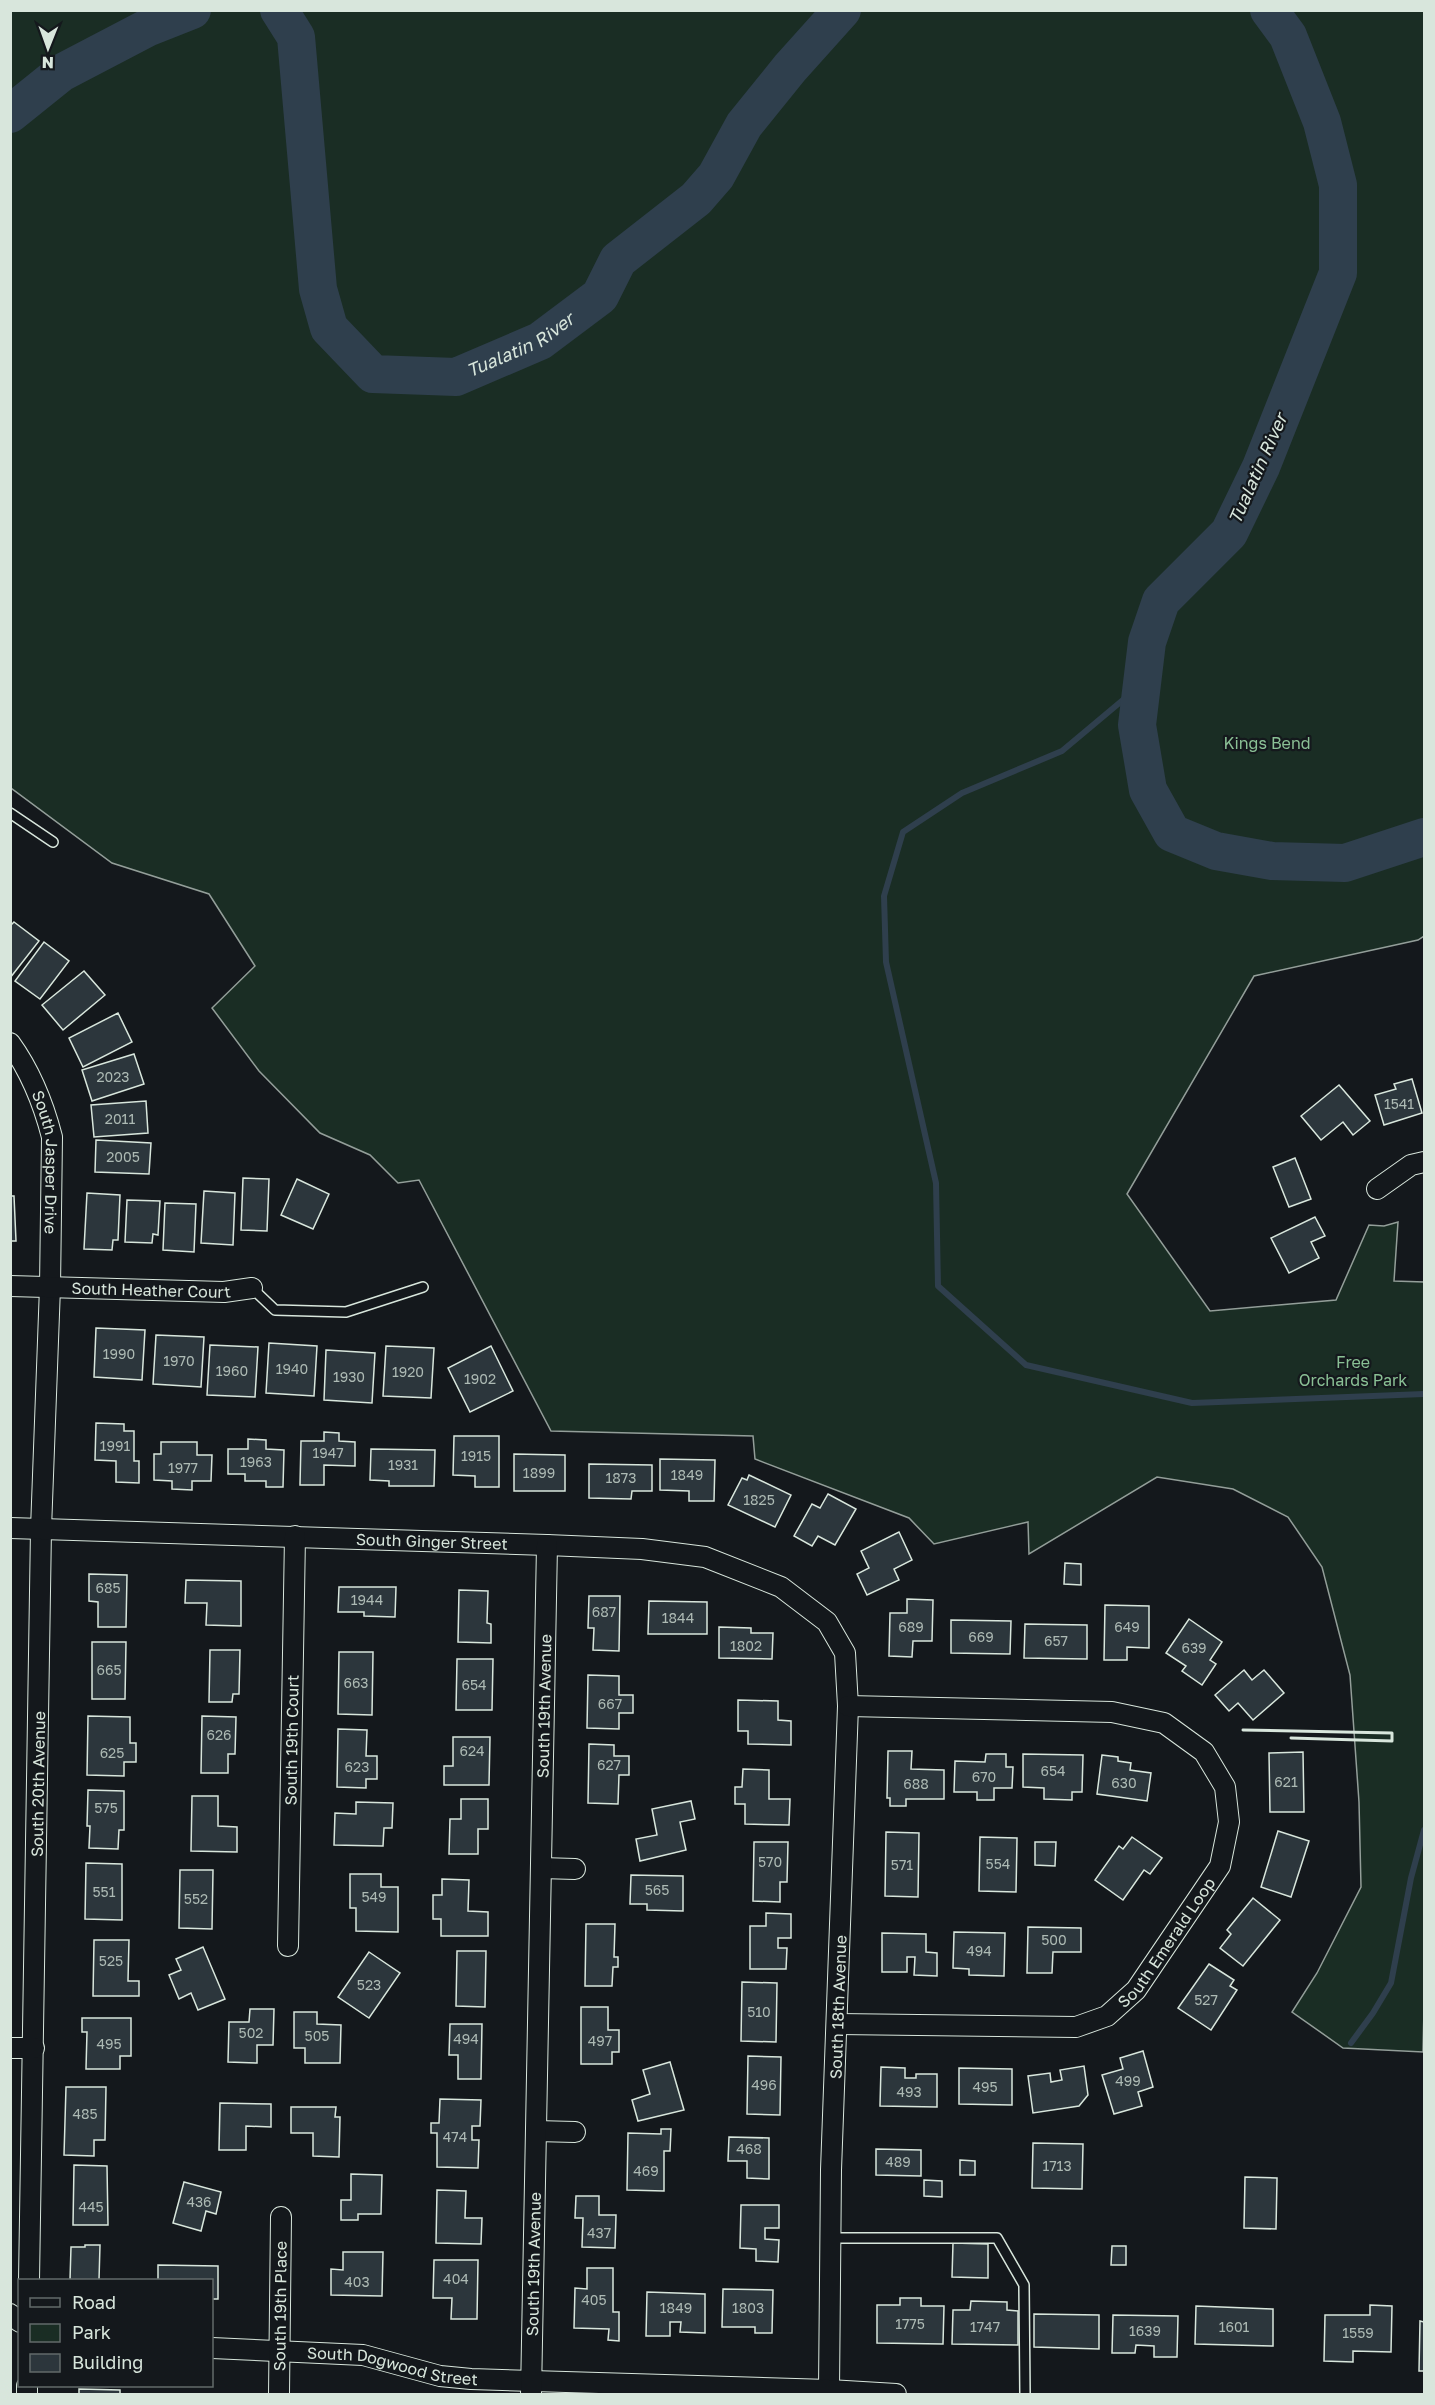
<svg xmlns="http://www.w3.org/2000/svg" width="1435" height="2405" viewBox="0 0 1435 2405" font-family="'Golos Text',sans-serif">
<style>
.green{fill:#1a2d24;stroke:#939e99;stroke-width:1.5}
.lines{fill:none;stroke-linecap:round;stroke-linejoin:round}
.stream{stroke:#2f3f4d;stroke-width:6}
.river{stroke:#2f3f4d;stroke-width:38}
.building{fill:#2c363c;stroke:#d8e6dc;stroke-width:1.5}
.lane-casing{stroke:#d8e6dc;stroke-width:12}
.street-casing{stroke:#d8e6dc;stroke-width:22}
.lane{stroke:#14181c;stroke-width:9}
.street{stroke:#14181c;stroke-width:20}
.wall{stroke:#d8e6dc;stroke-width:3}
.labels{text-anchor:middle;stroke-width:4.5;stroke-linejoin:round;paint-order:stroke}
.number-label{font-size:14px;fill:#adbab4}
.park-label{font-size:16px;fill:#8ac095;stroke:#14181c}
.street-label{font-size:16px;fill:#d8e6dc;stroke:#14181c}
.water-label{font-size:18px;font-style:italic;fill:#d8e6dc;stroke:#14181c}
</style>
<rect width="100%" height="100%" fill="#14181c"/>
<path class="green" d="M11,10L1424,11V936L1418,940L1254,976L1127,1194L1210,1311L1336,1300L1369,1225L1384,1226L1398,1222L1394,1281L1424,1282V2009L1423,2052L1343,2048L1292,2012L1317,1973L1361,1887L1359,1802L1350,1675L1322,1567L1288,1517L1233,1489L1157,1477L1029,1554L1028,1522L934,1544L909,1518L755,1459L753,1436L551,1431L419,1180L398,1183L370,1155L320,1133L259,1071L212,1008L255,966L209,894L112,863L11,788Z"/>
<g class="lines">
<g class="stream">
<path d="M1142,684L1062,751L962,793L903,832L884,896L886,962L936,1183L938,1286L1026,1365L1192,1403L1424,1394"/>
<path d="M1351,2043L1373,2013L1391,1983L1411,1878L1424,1830"/>
</g>
<g class="river">
<path id="s1" d="M279,10L296,37L318,289L329,328L373,374L456,377L540,341L600,296L618,260L696,199L716,176L744,125L790,68L842,10"/>
<path d="M1269,10L1288,36L1322,122L1338,185V273L1261,467L1229,533L1161,601L1147,642L1137,725L1148,790L1172,833L1216,851L1272,861L1345,863L1424,837"/>
<path d="M10,114L61,73L149,27L192,10"/>
</g>
</g>
<g class="building">
<path d="M14,922L39,941L10,978V926Z"/>
<path d="M44,942L69,961L40,999L15,981Z"/>
<path d="M84,971L105,995L63,1030L42,1005Z"/>
<path d="M118,1013L132,1042L83,1067L69,1038Z"/>
<path d="M134,1054L144,1084L92,1101L82,1070Z"/>
<path d="M1412,1079L1422,1113L1384,1125L1375,1095L1396,1089L1394,1084Z"/>
<path d="M1339,1085L1370,1121L1353,1135L1343,1122L1321,1140L1301,1116Z"/>
<path d="M146,1101L148,1133L94,1137L91,1105Z"/>
<path d="M96,1140L151,1143L149,1174L95,1172Z"/>
<path d="M1295,1158L1311,1199L1289,1207L1273,1167Z"/>
<path d="M243,1178L269,1179L267,1231L241,1230Z"/>
<path d="M297,1179L329,1194L313,1229L281,1215Z"/>
<path d="M204,1191L235,1193L233,1245L201,1243Z"/>
<path d="M87,1193L120,1195L118,1240H113L112,1250L84,1249Z"/>
<path d="M10,1196H14L16,1241H11L10,1252Z"/>
<path d="M127,1200L160,1201L158,1235L153,1234L152,1243L125,1242Z"/>
<path d="M165,1203L196,1204L194,1252L163,1250Z"/>
<path d="M1315,1217L1325,1236L1311,1242L1319,1258L1289,1273L1271,1238Z"/>
<path d="M96,1328L145,1330L142,1380L94,1377Z"/>
<path d="M156,1335L204,1337L201,1387L153,1384Z"/>
<path d="M269,1343L317,1346L314,1396L266,1393Z"/>
<path d="M210,1345L258,1347L255,1397L207,1395Z"/>
<path d="M386,1346L434,1348L431,1398L383,1396Z"/>
<path d="M491,1346L513,1391L470,1412L448,1368Z"/>
<path d="M326,1350L375,1353L372,1403L324,1400Z"/>
<path d="M96,1423L124,1424V1431H134V1461H139V1483L116,1482V1461L95,1460Z"/>
<path d="M324,1432L339,1433V1441L355,1442V1466L324,1465V1485H300L301,1441H324Z"/>
<path d="M454,1436H499V1487H475V1476L453,1475Z"/>
<path d="M248,1439L266,1440V1449L284,1450L283,1487H266V1481H245V1474H228V1449H248Z"/>
<path d="M161,1442H197V1455H212L211,1481H192V1490L172,1489V1481L154,1480V1454H161Z"/>
<path d="M371,1449L435,1450L434,1486H389V1481L370,1480Z"/>
<path d="M514,1454L565,1455V1491H514Z"/>
<path d="M660,1459L715,1460L714,1501H689V1491L660,1490Z"/>
<path d="M589,1464L652,1465V1491H632L631,1499L589,1498Z"/>
<path d="M749,1475L791,1495L775,1527L728,1505L742,1478L747,1480Z"/>
<path d="M828,1494L856,1509L835,1545L818,1536L812,1546L794,1536L812,1504L820,1508Z"/>
<path d="M899,1532L912,1560L894,1569L899,1580L867,1595L857,1574L869,1568L861,1551Z"/>
<path d="M1065,1563L1081,1564V1585L1064,1584Z"/>
<path d="M89,1574L127,1575L126,1627H98V1602L89,1601Z"/>
<path d="M186,1580L241,1581V1626L206,1625L207,1603H185Z"/>
<path d="M339,1587H396L395,1617L364,1616V1612H338Z"/>
<path d="M459,1590L488,1591L487,1623L491,1624V1643L458,1642Z"/>
<path d="M589,1596H620L619,1651L593,1650L594,1628H588Z"/>
<path d="M907,1599L933,1600L932,1641H913L912,1657L889,1656L890,1613H907Z"/>
<path d="M649,1601L707,1602V1634H648Z"/>
<path d="M1105,1605L1149,1606V1648L1127,1647V1660H1104Z"/>
<path d="M1189,1619L1222,1642L1210,1660L1216,1664L1202,1685L1182,1671L1186,1666L1166,1653Z"/>
<path d="M951,1620L1011,1621L1010,1654L951,1653Z"/>
<path d="M1025,1624L1087,1625V1659L1024,1658Z"/>
<path d="M719,1627L751,1628V1633H773L772,1659L719,1658Z"/>
<path d="M92,1642H126L125,1699H92Z"/>
<path d="M210,1650H240L239,1694H233L232,1702H209Z"/>
<path d="M339,1652H373L372,1715L338,1714Z"/>
<path d="M457,1659H493L492,1710H456Z"/>
<path d="M1244,1670L1252,1680L1264,1670L1284,1693L1253,1720L1238,1703L1229,1711L1215,1695Z"/>
<path d="M588,1675L619,1676V1695H633V1713H619V1729L587,1728Z"/>
<path d="M738,1700L778,1701V1720L791,1721V1745L748,1744V1731H738Z"/>
<path d="M88,1716L130,1717V1743H136V1762H124V1776L87,1775Z"/>
<path d="M202,1716L236,1717L235,1754H228V1773H201Z"/>
<path d="M338,1729L367,1730L366,1756H377V1779H366V1788L337,1787Z"/>
<path d="M453,1737H490L489,1785H444V1766H453Z"/>
<path d="M589,1744L614,1745V1756H629V1775H619L618,1804L588,1803Z"/>
<path d="M888,1751H912L911,1769L944,1770V1799H906V1806H890V1798H887Z"/>
<path d="M1303,1752L1304,1812H1270L1269,1753Z"/>
<path d="M986,1754H1006V1767H1013L1012,1788H994V1800H977V1792H954L955,1761L985,1762Z"/>
<path d="M1023,1754L1083,1755L1082,1792H1072V1800L1044,1799V1788L1023,1787Z"/>
<path d="M1102,1755L1118,1757V1761L1131,1763L1130,1770L1151,1773L1147,1801L1097,1794Z"/>
<path d="M743,1769L769,1770V1799H790L789,1825L745,1824V1804H735V1787H742Z"/>
<path d="M88,1790L124,1791V1830H119L118,1849L89,1848L90,1826H87Z"/>
<path d="M192,1796H218V1826L237,1827V1852L191,1851Z"/>
<path d="M461,1799H488V1829H478V1854H449L450,1819H461Z"/>
<path d="M691,1801L695,1819L680,1822L686,1850L640,1861L636,1839L657,1835L652,1809Z"/>
<path d="M356,1802L393,1803L392,1828H384L383,1846L334,1845L335,1813L356,1814Z"/>
<path d="M1278,1831L1309,1841L1291,1897L1261,1887Z"/>
<path d="M886,1832L919,1833L918,1897L885,1896Z"/>
<path d="M980,1837L1017,1838L1016,1892L979,1891Z"/>
<path d="M1132,1837L1162,1858L1150,1874L1144,1870L1123,1900L1095,1880L1119,1846L1123,1849Z"/>
<path d="M754,1842H788L787,1882H780V1902L753,1901Z"/>
<path d="M1035,1842H1056L1055,1866L1035,1865Z"/>
<path d="M86,1863L122,1864V1920L85,1919Z"/>
<path d="M180,1870H213L212,1929L179,1928Z"/>
<path d="M350,1874H381V1887H398V1932L356,1931V1908H350Z"/>
<path d="M631,1875L683,1876V1911L647,1910V1904H630Z"/>
<path d="M442,1879L469,1880L468,1911L488,1912V1936H441V1919H433V1895H442Z"/>
<path d="M1253,1898L1280,1920L1243,1966L1220,1948L1231,1934L1227,1930Z"/>
<path d="M766,1913L791,1914V1938H778V1948H787L786,1969H750V1926H766Z"/>
<path d="M586,1924H615L614,1957H618V1967H613L612,1986H585Z"/>
<path d="M1028,1927L1081,1928V1952H1053L1052,1973H1027Z"/>
<path d="M954,1932L1005,1933L1004,1976L969,1975V1969L953,1968Z"/>
<path d="M882,1933L926,1934V1952L937,1953V1976L914,1975L915,1957H907V1972H882Z"/>
<path d="M94,1940H129L128,1981H139V1996H93Z"/>
<path d="M203,1947L225,1999L198,2010L191,1993L179,1999L169,1975L181,1970L176,1959Z"/>
<path d="M457,1951H486L485,2007L456,2006Z"/>
<path d="M369,1952L400,1973L369,2018L338,1997Z"/>
<path d="M1209,1964L1234,1980L1230,1986L1237,1990L1211,2030L1178,2008Z"/>
<path d="M742,1982L777,1983L776,2042L741,2041Z"/>
<path d="M581,2007H608V2030H619V2052H612V2064H581Z"/>
<path d="M250,2009H274L273,2045H257V2063L228,2062L229,2022H249Z"/>
<path d="M294,2012H317V2024L341,2025L340,2063H305V2048H294Z"/>
<path d="M82,2018H131V2056H120V2069H86L87,2032H82Z"/>
<path d="M450,2024H482L481,2079H458V2055H449Z"/>
<path d="M1143,2051L1153,2087L1138,2092L1142,2106L1114,2114L1102,2075L1123,2069L1120,2058Z"/>
<path d="M748,2056L781,2057L780,2115L747,2114Z"/>
<path d="M670,2062L684,2110L638,2121L632,2100L650,2094L643,2070Z"/>
<path d="M1084,2066L1088,2095L1079,2106L1033,2113L1028,2076L1050,2073L1051,2082L1062,2080L1060,2070Z"/>
<path d="M881,2067L905,2068V2078H916V2074H937V2107L880,2106Z"/>
<path d="M959,2068L1012,2069V2105L959,2104Z"/>
<path d="M66,2087H106L105,2140H94V2156L64,2155Z"/>
<path d="M440,2099L481,2100L480,2126H472V2140H479L478,2168L437,2167V2133H431V2123H439Z"/>
<path d="M220,2103L271,2104V2127L246,2126V2150H219Z"/>
<path d="M291,2107H336L335,2117H340L339,2157L313,2156V2133H291Z"/>
<path d="M661,2129H671L670,2151H664V2191L627,2190L628,2133L661,2134Z"/>
<path d="M729,2137L769,2138V2179L747,2178V2161H728Z"/>
<path d="M1033,2143L1083,2144L1082,2189L1032,2188Z"/>
<path d="M876,2149L921,2150V2176L876,2175Z"/>
<path d="M960,2160L975,2161V2175H960Z"/>
<path d="M74,2165L107,2166L108,2225H73Z"/>
<path d="M351,2174L382,2175L381,2214H358V2220H341V2200H351Z"/>
<path d="M1245,2177L1277,2178L1276,2229L1244,2228Z"/>
<path d="M924,2180L942,2181V2197L924,2196Z"/>
<path d="M184,2182L221,2192L216,2214L206,2211L201,2231L173,2223Z"/>
<path d="M437,2190L466,2191L465,2218H482L481,2244L436,2243Z"/>
<path d="M576,2196H599V2215H616L615,2248L582,2247L583,2218H575Z"/>
<path d="M741,2205H779V2228H765V2239L779,2240L778,2262L756,2261V2249L740,2248Z"/>
<path d="M953,2243L988,2244V2278L952,2277Z"/>
<path d="M85,2245H100L99,2280H70L71,2247H85Z"/>
<path d="M1112,2246H1126V2265H1111Z"/>
<path d="M343,2252H383L382,2296L331,2295V2269L343,2270Z"/>
<path d="M434,2260H478L477,2319H451L452,2298H433Z"/>
<path d="M158,2265L218,2266V2299H212V2280H158Z"/>
<path d="M587,2268H613V2312H619V2341L608,2340L609,2329L574,2328L575,2288L587,2289Z"/>
<path d="M723,2289L773,2290L772,2333H755V2327H722Z"/>
<path d="M647,2292L705,2294V2333L680,2332L681,2322H670V2336H646Z"/>
<path d="M900,2298H921V2306H944L943,2344L877,2343V2305H900Z"/>
<path d="M971,2301L1007,2302V2310L1018,2311V2345L952,2344L953,2310H970Z"/>
<path d="M1370,2305L1392,2306L1391,2352L1353,2351V2362L1324,2361L1325,2315H1370Z"/>
<path d="M1196,2306L1273,2309V2346L1195,2344Z"/>
<path d="M1034,2314L1099,2315V2349L1034,2347Z"/>
<path d="M1113,2315L1178,2316L1177,2357H1154V2346L1136,2345L1135,2353H1112Z"/>
<path d="M1420,2321L1424,2322V2371H1419Z"/>
<path d="M79,2389L120,2390V2394H79Z"/>
</g>
<g class="lines">
<defs>
<g id="lane">
<path d="M10,813L53,842"/>
<path d="M252,1288L275,1310L346,1312L423,1287"/>
<path d="M830,2238H997L1024,2285L1025,2394"/>
</g>
<g id="street">
<path id="s2" d="M10,1043C31,1072 43,1102 52,1137L50,1287L41,1529L29,2280"/>
<path d="M1377,1189L1411,1165L1424,1162"/>
<path id="s3" d="M10,1286L224,1292L252,1288"/>
<path id="s4" d="M10,1528L547,1545L642,1549L705,1557L781,1587L827,1622L845,1653L848,1706L831,2170L829,2390"/>
<path d="M541,1868L575,1869"/>
<path id="s5" d="M288,1946L295,1536"/>
<path id="s6" d="M838,2024L1076,2027L1107,2016L1136,1990L1220,1866L1229,1822L1225,1787L1204,1752L1164,1723L1112,1712L848,1706"/>
<path d="M10,2048H34"/>
<path d="M536,2131L575,2132"/>
<path d="M10,2314L20,2322"/>
<path id="s7" d="M212,2348L363,2355L440,2376L471,2379L829,2390L896,2394"/>
<path d="M27,2394V2386"/>
<path id="s8" d="M279,2394L281,2217"/>
<path id="s9" d="M531,2394L547,1545"/>
</g>
</defs>
<use href="#lane" class="lane-casing"/>
<use href="#street" class="street-casing"/>
<use href="#lane" class="lane"/>
<use href="#street" class="street"/>
<path class="wall" d="M1243,1730L1392,1733V1741L1291,1738"/>
</g>
<g class="labels">
<g class="number-label">
<text x="113" y="1082">2023</text>
<text x="1399" y="1109">1541</text>
<text x="120" y="1124">2011</text>
<text x="123" y="1162">2005</text>
<text x="119" y="1359">1990</text>
<text x="179" y="1366">1970</text>
<text x="292" y="1374">1940</text>
<text x="232" y="1376">1960</text>
<text x="408" y="1377">1920</text>
<text x="349" y="1382">1930</text>
<text x="480" y="1384">1902</text>
<text x="115" y="1451">1991</text>
<text x="328" y="1458">1947</text>
<text x="476" y="1461">1915</text>
<text x="256" y="1467">1963</text>
<text x="403" y="1470">1931</text>
<text x="183" y="1473">1977</text>
<text x="539" y="1478">1899</text>
<text x="687" y="1480">1849</text>
<text x="621" y="1483">1873</text>
<text x="759" y="1505">1825</text>
<text x="108" y="1593">685</text>
<text x="367" y="1605">1944</text>
<text x="604" y="1617">687</text>
<text x="678" y="1623">1844</text>
<text x="911" y="1632">689</text>
<text x="1127" y="1632">649</text>
<text x="981" y="1642">669</text>
<text x="1056" y="1646">657</text>
<text x="746" y="1651">1802</text>
<text x="1194" y="1653">639</text>
<text x="109" y="1675">665</text>
<text x="356" y="1688">663</text>
<text x="474" y="1690">654</text>
<text x="610" y="1709">667</text>
<text x="219" y="1740">626</text>
<text x="472" y="1756">624</text>
<text x="112" y="1758">625</text>
<text x="609" y="1770">627</text>
<text x="357" y="1772">623</text>
<text x="1053" y="1776">654</text>
<text x="984" y="1782">670</text>
<text x="1286" y="1787">621</text>
<text x="1124" y="1788">630</text>
<text x="916" y="1789">688</text>
<text x="106" y="1813">575</text>
<text x="770" y="1867">570</text>
<text x="998" y="1869">554</text>
<text x="902" y="1870">571</text>
<text x="657" y="1895">565</text>
<text x="104" y="1897">551</text>
<text x="374" y="1902">549</text>
<text x="196" y="1904">552</text>
<text x="1054" y="1945">500</text>
<text x="979" y="1956">494</text>
<text x="111" y="1966">525</text>
<text x="369" y="1990">523</text>
<text x="1206" y="2005">527</text>
<text x="759" y="2017">510</text>
<text x="251" y="2038">502</text>
<text x="317" y="2041">505</text>
<text x="466" y="2044">494</text>
<text x="600" y="2046">497</text>
<text x="109" y="2049">495</text>
<text x="1128" y="2086">499</text>
<text x="764" y="2090">496</text>
<text x="985" y="2092">495</text>
<text x="909" y="2097">493</text>
<text x="85" y="2119">485</text>
<text x="455" y="2142">474</text>
<text x="749" y="2154">468</text>
<text x="898" y="2167">489</text>
<text x="1057" y="2171">1713</text>
<text x="646" y="2176">469</text>
<text x="199" y="2207">436</text>
<text x="91" y="2212">445</text>
<text x="599" y="2238">437</text>
<text x="456" y="2284">404</text>
<text x="357" y="2287">403</text>
<text x="594" y="2305">405</text>
<text x="676" y="2313">1849</text>
<text x="748" y="2313">1803</text>
<text x="910" y="2329">1775</text>
<text x="985" y="2332">1747</text>
<text x="1234" y="2332">1601</text>
<text x="1145" y="2336">1639</text>
<text x="1358" y="2338">1559</text>
</g>
<g class="park-label">
<text x="1267" y="749">Kings Bend</text>
<text x="1353" y="1368">Free<tspan x="1353" dy="18">Orchards Park</tspan></text>
</g>
<g class="street-label">
<text dy="6" stroke="none"><textPath href="#s2" startOffset="128">South Jasper Drive</textPath></text>
<text dy="6" stroke="none"><textPath href="#s3" startOffset="141">South Heather Court</textPath></text>
<text dy="6" stroke="none"><textPath href="#s4" startOffset="422">South Ginger Street</textPath></text>
<text dy="6" stroke="none"><textPath href="#s9" startOffset="688">South 19th Avenue</textPath></text>
<text dy="6" stroke="none"><textPath href="#s5" startOffset="206">South 19th Court</textPath></text>
<text transform="translate(38 1784) rotate(-89)" y="6">South 20th Avenue</text>
<text dy="6" stroke="none"><textPath href="#s6" startOffset="366">South Emerald Loop</textPath></text>
<text transform="translate(838 2007) rotate(-88)" y="6">South 18th Avenue</text>
<text dy="6" stroke="none"><textPath href="#s9" startOffset="130">South 19th Avenue</textPath></text>
<text dy="6" stroke="none"><textPath href="#s8" startOffset="88">South 19th Place</textPath></text>
<text dy="6" stroke="none"><textPath href="#s7" startOffset="182">South Dogwood Street</textPath></text>
</g>
<g class="water-label">
<text dy="6" stroke="none"><textPath href="#s1" startOffset="544">Tualatin River</textPath></text>
<text transform="translate(1258 469) rotate(-66)" y="6">Tualatin River</text>
</g>
</g>
<rect width="1435" height="2405" fill="none" stroke="#d8e6dc" stroke-width="24"/>
<rect x="18" y="2279" width="195" height="108" fill="#14181c" stroke="#626a69" stroke-width="1.5"/>
<rect x="30" y="2298" width="30" height="9" fill="#14181c" stroke="#626a69" stroke-width="1.5"/>
<text x="72" y="2309" font-size="18" fill="#d8e6dc">Road</text>
<rect x="30" y="2324" width="30" height="18" fill="#1a2d24" stroke="#626a69" stroke-width="1.5"/>
<text x="72" y="2339" font-size="18" fill="#d8e6dc">Park</text>
<rect x="30" y="2354" width="30" height="18" fill="#2c363c" stroke="#626a69" stroke-width="1.5"/>
<text x="72" y="2369" font-size="18" fill="#d8e6dc">Building</text>
<g transform="translate(48 48) rotate(181)" stroke="#14181c" stroke-width="4.5" paint-order="stroke">
<path d="M0-4.5L10 22L0 15L-10 22Z" fill="#d8e6dc"/>
<text y="-9" font-size="16" font-weight="bold" text-anchor="middle" fill="#d8e6dc">N</text>
</g>
</svg>
